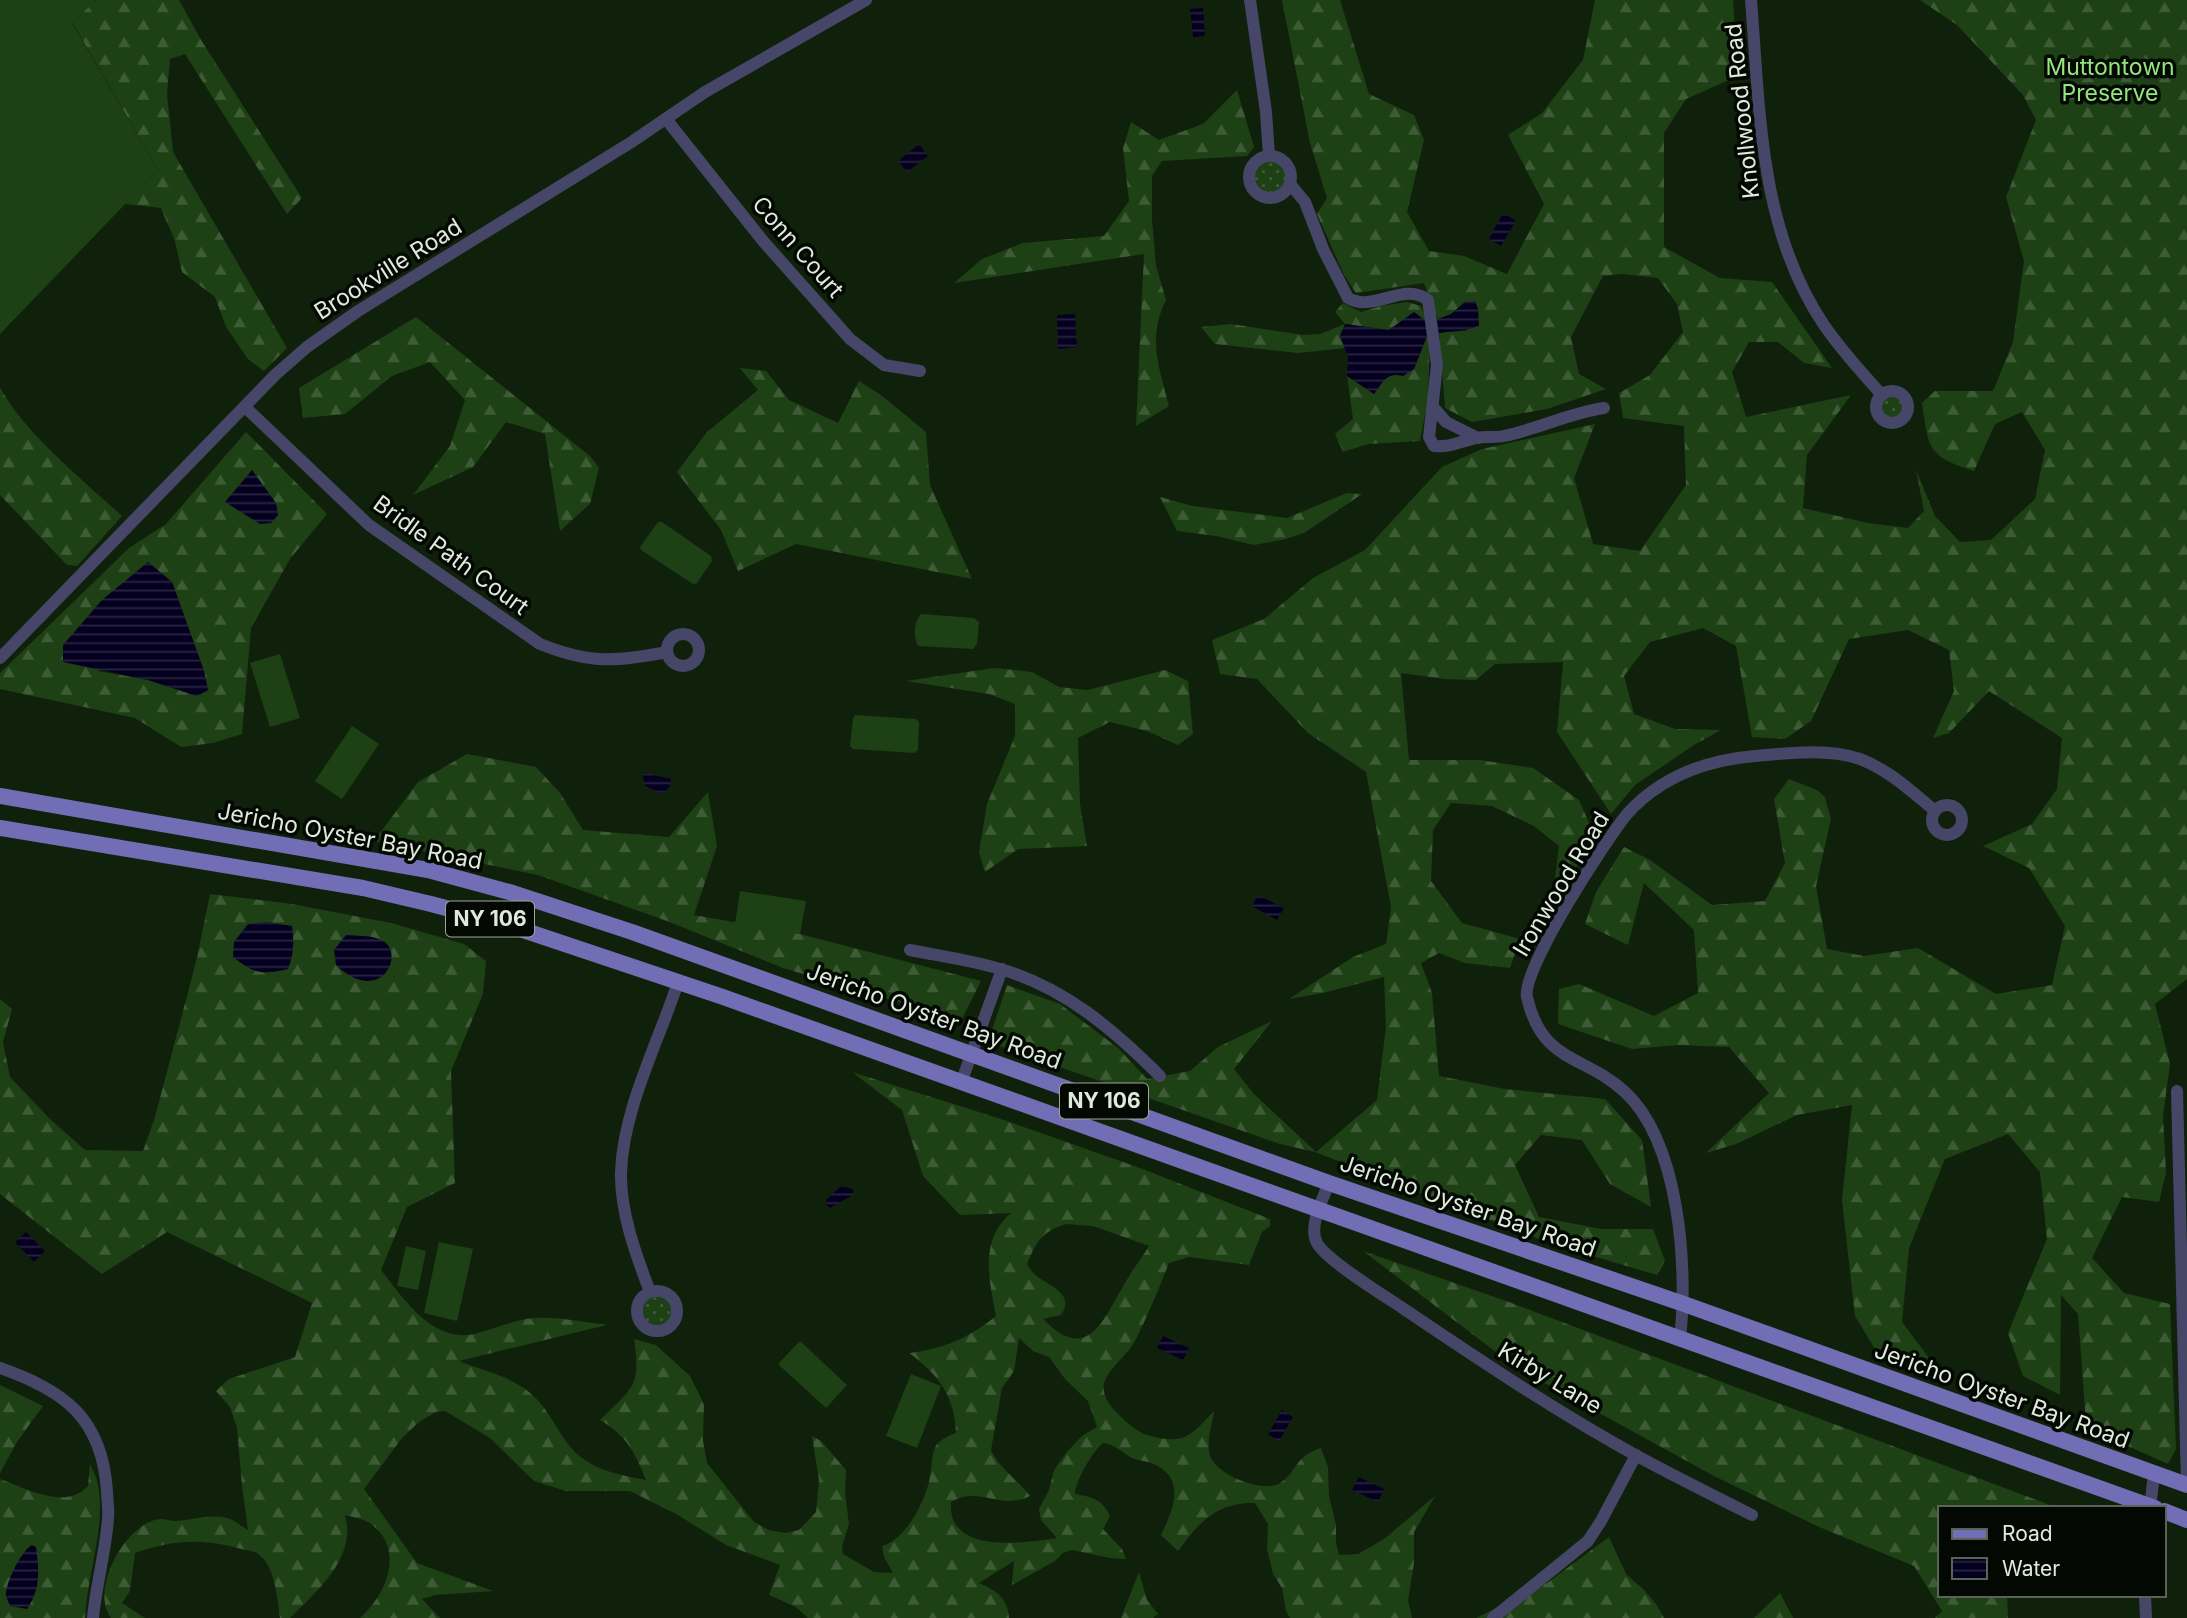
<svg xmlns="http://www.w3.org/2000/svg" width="2187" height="1618" viewBox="0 0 2187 1618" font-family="Inter,sans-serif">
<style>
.green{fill:url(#green-dots)}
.forest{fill:url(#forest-firs);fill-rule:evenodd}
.pitch{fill:#1d4014}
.water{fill:url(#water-rules)}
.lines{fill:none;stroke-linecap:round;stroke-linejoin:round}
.minor{stroke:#464669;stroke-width:12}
.major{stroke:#716eb6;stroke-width:16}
.labels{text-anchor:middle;stroke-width:7;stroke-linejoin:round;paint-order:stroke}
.shield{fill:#030902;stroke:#9da69b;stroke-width:2}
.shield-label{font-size:21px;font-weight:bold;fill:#dfeadc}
.park-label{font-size:23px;fill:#94e57e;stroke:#030902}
.street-label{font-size:23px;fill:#dfeadc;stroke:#030902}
</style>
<defs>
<pattern id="green-dots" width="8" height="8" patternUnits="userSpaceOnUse" patternTransform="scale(1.75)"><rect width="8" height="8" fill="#1d4014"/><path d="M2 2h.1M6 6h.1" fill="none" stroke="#3d5c36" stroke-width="1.8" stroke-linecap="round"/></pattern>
<pattern id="forest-firs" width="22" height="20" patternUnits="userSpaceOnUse" patternTransform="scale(1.75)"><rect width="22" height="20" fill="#1d4014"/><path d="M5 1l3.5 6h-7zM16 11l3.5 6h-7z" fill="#3d5c36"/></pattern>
<pattern id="water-rules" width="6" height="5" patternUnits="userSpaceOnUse" patternTransform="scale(1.75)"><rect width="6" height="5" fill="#050020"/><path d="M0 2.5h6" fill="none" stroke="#292540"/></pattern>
</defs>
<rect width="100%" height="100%" fill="#10210b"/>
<g class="green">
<circle cx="1271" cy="177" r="19"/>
<circle cx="1892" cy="407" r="16"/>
<circle cx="657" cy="1311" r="14"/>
</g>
<g class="forest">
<path d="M96,0H179L201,40L302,198L287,214L185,54L170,59L167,94L173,152L287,348L264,371L248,359L226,327L215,297L182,272L175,241L161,208L125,204L158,170L72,22Z"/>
<path d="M1282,0H1340L1369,94L1414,115L1424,140L1407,212L1429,251L1464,256L1507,274L1544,204L1508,135L1542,113L1583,60L1595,0H1733L1738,76L1686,99L1664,133V247L1720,278L1772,282L1832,368L1804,363L1778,342H1749L1732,372L1746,417L1851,395L1807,455L1803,508L1868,523L1908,528L1924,511L1916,470L1935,516L1960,542L1991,540L2035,499L2045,450L2022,412L1995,424L1974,471C1927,456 1929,449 1922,403L1935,391H1993L2013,342L2024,261L2006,197L2036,120L2023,95L1957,25L1920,0H2187V979L2155,1004L2170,1064L2163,1116L2166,1173L2159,1202L2122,1197L2092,1258L2124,1293L2170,1304L2176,1449L2168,1464L2103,1435L2086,1422L2078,1314L2061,1295L2060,1395L2023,1376L2008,1333L2047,1239L2040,1172L2008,1134L1945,1159L1909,1248L1902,1322L1938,1370L1878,1354L1855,1316L1842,1200L1852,1105L1797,1115L1736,1144L1706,1153L1769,1093L1729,1047L1678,1045L1632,1049L1558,1024L1559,989L1579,984L1654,1016L1698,993L1694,930L1644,883L1628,945L1585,924L1596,892L1624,847L1650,860L1712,905L1765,901L1785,863L1774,799L1789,779L1817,790L1825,797L1831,819L1816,886L1827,949L1864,956L1918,948L1996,994L2052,985L2065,926L2029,868L1983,846L2032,824L2057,789L2062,738L1989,691L1949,733L1933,738L1954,691L1949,650L1908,630L1849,639L1811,721L1785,739L1752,737L1736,646L1703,628L1650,642L1624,676L1634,714L1675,729L1721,730L1694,745L1635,785L1611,814L1557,732L1563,662L1495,664L1476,680L1445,679L1401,673L1409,760H1480L1533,768L1579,800L1594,834L1582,863L1555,879L1559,846L1534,826L1492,806L1451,803L1433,830L1431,881L1462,923L1520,939L1510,968L1465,963L1439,953L1421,963L1432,993L1439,1076L1505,1089L1605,1099L1642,1140L1651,1207L1610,1184L1582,1140L1541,1135L1515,1165L1539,1217L1601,1229H1653L1665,1261L1657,1275L1549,1243L1315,1152L1280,1144L988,1042L1007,985L1060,1004L1118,1048L1147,1079L1190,1071L1218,1047L1272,1021L1234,1069L1254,1094L1316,1152L1377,1100L1386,1027L1384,977L1323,993L1289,999L1353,957L1386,944L1391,907L1366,772L1308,733L1257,679L1220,674L1212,640L1264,619L1313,578L1365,550L1442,467L1482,449L1595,424L1574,478L1593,544L1640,551L1686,485L1684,426L1623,418L1619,393L1650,375L1683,332L1677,304L1658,278L1622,274L1603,276L1571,337L1579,374L1606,389L1547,409L1472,422L1445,408L1439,332L1466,331L1465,302L1451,314L1438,319L1424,283L1356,293L1344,275L1317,214L1327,198L1310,143Z"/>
<path d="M1237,90L1254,147L1247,156L1162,161L1152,176V220L1156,266L1166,300C1147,338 1159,367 1169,406L1136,426L1144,254L954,283L982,259L1023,243L1104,236L1129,201L1123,148L1131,122L1159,140L1203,124Z"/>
<path d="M1407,302L1421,306L1428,323L1414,312L1389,330L1345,324L1340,336L1345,348L1298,353L1215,344L1201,327L1231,324L1304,335L1320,334L1345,324L1335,312L1343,303L1361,312L1381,306Z"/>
<path d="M416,317L591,457L599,468L590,504L560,531L545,434L506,422L473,467L413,495L450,446L465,400L430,362L392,376L345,414L303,418L299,388Z"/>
<path d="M1430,335L1428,399L1420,441L1368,444L1343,452L1335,434L1353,419L1347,376L1374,394L1386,377L1414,369L1427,336Z"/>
<path d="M740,368L766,371L789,400L838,423L859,381L881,395L926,432L930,485L972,579L796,544L738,571L721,530L677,472L707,432L758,390Z"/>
<path d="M0,387C22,431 85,482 122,516L77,566L67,565L0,495Z"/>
<path d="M246,432L327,514L290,559L251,628L242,734L213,743L181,747L135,718L0,689V673L129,548L166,524ZM172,582L204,671L208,690L197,696L148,680L98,671Z"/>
<path d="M1347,493L1362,494L1304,533L1286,539L1254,545L1216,536L1177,531L1160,497L1193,506L1287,518Z"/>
<path d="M994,668L1032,672L1059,687L1088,690L1165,670L1188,681L1193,734L1178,745L1147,731L1110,722L1078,738L1080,804L1087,846L1018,849L985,872L979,852L987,804L1015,736V704L989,694L906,681Z"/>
<path d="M467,754L536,767L560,793L583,830L669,837L708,792L717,846L694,915L800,934L981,981L961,1021L783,968L667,921L538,875L374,841L418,782Z"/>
<path d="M210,894L292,904L391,923L464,944L486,961L483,994L451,1071L455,1183L407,1207L381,1270C403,1298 432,1343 474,1334C492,1330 509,1322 526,1319C552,1315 581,1322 607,1325L459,1361C483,1371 508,1375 529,1392C551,1410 557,1434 575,1452C595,1471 621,1475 646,1480C635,1452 626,1435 600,1420C633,1387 641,1388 634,1339L656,1345L690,1376L704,1404L703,1441L707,1463L754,1522L769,1530L785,1533L799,1530L816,1512L819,1480L812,1436L821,1441L846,1470L845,1493L849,1524L842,1546L843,1554L874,1572L893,1573L884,1557L882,1546C906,1540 926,1500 930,1477C932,1466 931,1453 937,1444C942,1439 950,1435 956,1433C955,1396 937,1373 909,1353C943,1349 969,1338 996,1316C989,1280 979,1240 1011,1213L960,1215L923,1176L902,1110L852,1072L1004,1120L1140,1168L1270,1219V1226L1262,1232L1249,1265L1189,1257L1169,1263C1159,1288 1149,1313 1137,1337C1122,1368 1081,1379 1120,1416C1128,1424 1140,1434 1151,1436C1186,1445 1191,1435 1214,1411C1212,1425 1206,1441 1210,1455C1214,1474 1263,1494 1280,1483C1297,1473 1294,1456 1321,1448L1328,1467L1329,1496L1336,1525V1543L1339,1555L1358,1554L1384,1539L1435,1496L1414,1532V1563L1408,1601L1412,1618H1290L1286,1611L1282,1588L1273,1574L1267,1549L1268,1524L1255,1503C1217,1502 1199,1522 1178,1551L1161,1535C1173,1510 1187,1480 1154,1464C1147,1461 1139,1461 1132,1458C1123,1453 1114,1444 1103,1443C1093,1451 1075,1481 1075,1494C1092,1497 1102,1499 1110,1516L1103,1529L1122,1549L1126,1559L1110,1558L1072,1550L1063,1553L1055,1561L1012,1585L1014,1561L979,1583C997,1591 1007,1597 1009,1618H808L796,1607L769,1595L780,1565L726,1545L678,1515L630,1491H566L534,1481L490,1438L445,1411L436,1412L419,1422L402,1438L364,1489L417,1563L493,1591L435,1595L422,1599L440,1618H360C387,1594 405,1549 371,1524C364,1519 353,1517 345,1515C357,1557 318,1590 290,1618H280C277,1598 276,1566 257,1553C253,1551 245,1550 241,1549C202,1538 173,1540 135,1553L130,1591L122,1603L145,1618H111C89,1590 126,1522 160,1519C165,1519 170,1521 176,1521C193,1520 213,1513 230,1519C236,1521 242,1527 248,1530L242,1486L237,1428L230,1407L216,1391L229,1379L295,1357L312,1303L167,1232L102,1274L0,1194V999L12,1009L3,1042L10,1077L49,1118L85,1150L143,1151L155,1117L197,958ZM1066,1224L1093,1226L1149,1246C1142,1258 1132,1270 1125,1283C1103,1320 1088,1365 1043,1319L1061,1315C1075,1295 1052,1287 1038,1277C1033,1274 1030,1269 1027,1264C1037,1240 1042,1232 1066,1224ZM1019,1338L1033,1351L1049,1357L1065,1379L1088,1401L1097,1427L1082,1436L1066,1453L1054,1470L1049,1490L1039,1509L1041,1520L1057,1538C1024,1543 947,1555 951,1502C980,1485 1000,1511 1030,1496C1018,1480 999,1468 991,1450L1002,1388L1014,1371Z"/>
<path d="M1363,1251L1506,1301L2058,1508H1940V1595H2007L2008,1618H1935L1942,1611L1914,1566L1819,1527L1714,1476L1517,1368Z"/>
<path d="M0,1385L43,1406L17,1442L0,1473Z"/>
<path d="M90,1464C93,1471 97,1478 98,1485C106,1526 87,1576 85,1618H0V1479C26,1488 65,1511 88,1486Z"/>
<path d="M1609,1537L1626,1574L1644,1590L1656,1604L1664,1618H1476L1547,1583Z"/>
<path d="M1139,1572L1147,1600L1158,1614L1153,1618H1121Z"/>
<path d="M1780,1593L1793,1618H1754Z"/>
</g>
<g class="pitch">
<path d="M0,0H96L72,23L158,170L0,334Z"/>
<path d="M658,522H662L711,556L712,561L697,583L693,584L641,550L640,547Z"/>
<path d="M921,614L974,618L979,622L977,644L973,649L918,646C913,637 914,621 921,614Z"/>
<path d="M280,654L300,718L270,727L250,663Z"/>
<path d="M855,715L916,719L919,722L918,750L914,753L853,749L850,746L853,718Z"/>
<path d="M352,726L379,744L342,799L315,781Z"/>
<path d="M740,891L806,901L800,934L735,924Z"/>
<path d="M439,1242L473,1249L457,1321L424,1313Z"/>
<path d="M406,1246L426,1251L418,1290L397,1286Z"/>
<path d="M800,1341L847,1385L826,1408L778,1364Z"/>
<path d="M911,1374L941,1386L917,1448L886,1436Z"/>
</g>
<g class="water">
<path d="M1203,8L1205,36L1193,37L1190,9Z"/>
<path d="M919,144L928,156L907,172L898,161Z"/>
<path d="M1503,213L1516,221L1501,246L1489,239Z"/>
<path d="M1475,301L1478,309L1479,326C1462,333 1444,330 1427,336L1414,369L1403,376C1386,372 1383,382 1374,394L1347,376L1348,357L1340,336L1345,324L1389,330L1414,312L1428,323L1451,314L1465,302Z"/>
<path d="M1075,314L1077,347L1058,349L1057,315Z"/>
<path d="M252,470L276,503L278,515L271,523L260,524L225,502Z"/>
<path d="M148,562L172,582L204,671L208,690L197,696L148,680L63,662V645L102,600Z"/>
<path d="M646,773L671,779L670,786L663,794L645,786L643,777Z"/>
<path d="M1258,895L1284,908L1277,920L1252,906Z"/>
<path d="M267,922L292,926C294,942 294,954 288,969C261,975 255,974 233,957L234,942L248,924Z"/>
<path d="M346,935C356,936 369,935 379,939C409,949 382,1009 336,965L334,950Z"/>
<path d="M841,1186L853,1189V1195L830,1208L826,1205V1200Z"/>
<path d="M26,1232L45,1251L34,1262L15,1242Z"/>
<path d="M1163,1336L1189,1348L1183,1360L1157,1348Z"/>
<path d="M1282,1410L1293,1417L1279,1441L1268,1434Z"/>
<path d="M1359,1477L1384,1489L1378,1502L1352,1490Z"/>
<path d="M32,1545L36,1547C39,1570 41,1589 27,1609L10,1606C10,1605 6,1597 6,1596C5,1583 22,1550 32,1545Z"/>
</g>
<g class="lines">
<g class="minor">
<path d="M1250,0L1266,112L1269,156"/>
<path d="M1751,0C1760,111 1759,229 1824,325C1841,350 1862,373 1882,395"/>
<path d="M666,119L763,241L850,339L884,365L920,371"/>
<circle cx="1270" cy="177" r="21"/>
<path d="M1290,184L1305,202L1323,249L1348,298C1374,313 1404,281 1428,300L1437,365L1429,437L1434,446C1450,448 1461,441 1476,438C1485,436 1495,438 1504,436C1538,429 1569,413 1604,408"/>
<circle cx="1892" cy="407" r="16"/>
<path d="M245,407L369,525L540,644C590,664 615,662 667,652"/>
<path d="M1434,408L1446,422L1478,438"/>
<circle cx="683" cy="650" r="16"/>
<path d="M0,658L275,375L307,347L358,311L630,143L705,92L866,0"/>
<circle cx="1947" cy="820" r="15"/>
<path d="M910,950C940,956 971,960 1000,969C1064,987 1114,1030 1160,1076"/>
<path d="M961,1083L1002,969"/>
<path d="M2177,1091L2187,1485"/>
<path d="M1329,1183C1323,1199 1308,1226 1317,1243C1326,1260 1383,1295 1401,1307C1478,1359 1557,1412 1639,1457C1676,1477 1714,1496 1752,1515"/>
<circle cx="657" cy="1311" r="20"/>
<path d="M650,1292C636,1255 620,1212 621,1172C623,1109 659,1041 678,982"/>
<path d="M1680,1338C1688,1269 1680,1143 1625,1092C1584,1054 1542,1064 1527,997C1521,970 1607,838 1628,813C1637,803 1649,793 1660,786C1689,767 1721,759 1755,756C1788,753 1829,748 1860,759C1889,770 1911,791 1934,810"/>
<path d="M0,1368C65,1391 102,1418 107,1491C107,1500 109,1509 108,1518C106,1551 96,1584 93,1618"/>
<path d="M2150,1508L2154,1474"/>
<path d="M2145,1595L2146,1618"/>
<path d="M1493,1618L1588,1541L1601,1521L1636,1455"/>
</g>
<g class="major">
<path d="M0,796L428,870L513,893L632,932L1329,1183L1684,1304L2187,1485"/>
<path d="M0,828L363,888L431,904L502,923L723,997L2155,1508"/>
<path d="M2164,1511L2187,1520"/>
</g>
</g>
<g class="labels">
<g class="shield">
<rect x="446" y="901.5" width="88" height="35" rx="5"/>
<rect x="1060" y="1083.5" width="88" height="35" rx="5"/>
</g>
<g class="shield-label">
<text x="490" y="926">NY 106</text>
<text x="1104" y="1108">NY 106</text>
</g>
<g class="park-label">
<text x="2110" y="75">Muttontown<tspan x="2110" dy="26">Preserve</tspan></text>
</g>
<g class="street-label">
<text transform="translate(1742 111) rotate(-96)" y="8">Knollwood Road</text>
<text transform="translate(798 247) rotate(49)" y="8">Conn Court</text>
<text transform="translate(388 269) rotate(-32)" y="8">Brookville Road</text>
<text transform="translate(451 555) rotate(36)" y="8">Bridle Path Court</text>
<text transform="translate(350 836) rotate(11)" y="8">Jericho Oyster Bay Road</text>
<text transform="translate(1561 884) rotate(-59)" y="8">Ironwood Road</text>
<text transform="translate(934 1016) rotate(20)" y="8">Jericho Oyster Bay Road</text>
<text transform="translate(1468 1206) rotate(19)" y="8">Jericho Oyster Bay Road</text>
<text transform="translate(1550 1378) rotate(31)" y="8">Kirby Lane</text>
<text transform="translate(2002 1395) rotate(20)" y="8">Jericho Oyster Bay Road</text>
</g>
</g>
<rect x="1938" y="1506" width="228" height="91" fill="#030902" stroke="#5b6359" stroke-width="2"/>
<rect x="1952" y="1529" width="35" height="10" fill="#716eb6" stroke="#5b6359" stroke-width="2"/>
<text x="2002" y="1541" font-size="21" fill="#dfeadc">Road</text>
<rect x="1952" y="1558" width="35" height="21" fill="url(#water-rules)" stroke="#5b6359" stroke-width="2"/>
<text x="2002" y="1576" font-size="21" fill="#dfeadc">Water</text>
</svg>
